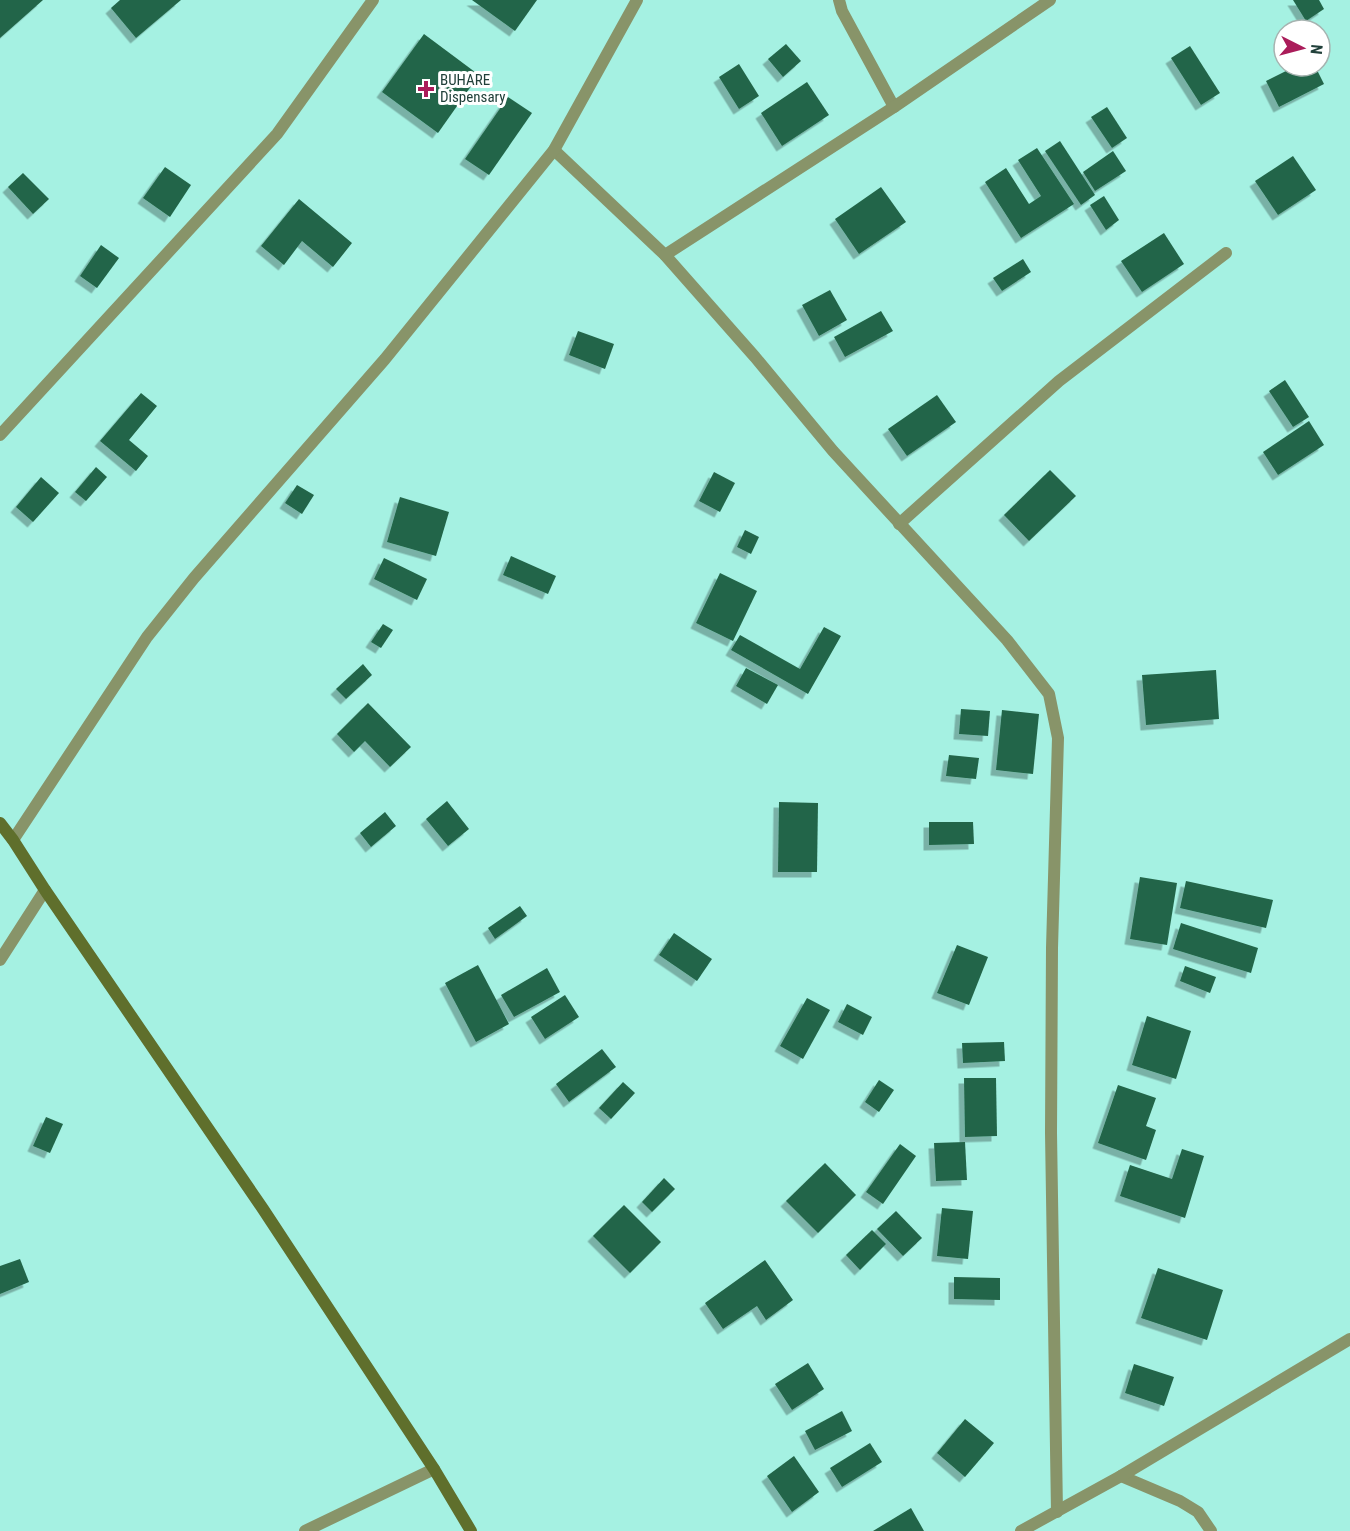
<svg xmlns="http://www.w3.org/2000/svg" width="1350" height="1531" viewBox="0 0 1350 1531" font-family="'Roboto Condensed',sans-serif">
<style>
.building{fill:#226548;filter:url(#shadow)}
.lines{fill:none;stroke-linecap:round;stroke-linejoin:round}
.minor{stroke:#889469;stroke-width:12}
.tertiary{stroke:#889469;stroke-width:12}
.secondary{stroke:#5f6f2c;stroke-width:12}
.poi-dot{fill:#aa1c5a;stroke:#fff;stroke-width:2}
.labels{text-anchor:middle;stroke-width:6;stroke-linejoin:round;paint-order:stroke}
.poi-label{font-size:15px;fill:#21403a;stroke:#fff;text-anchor:start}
</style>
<defs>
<filter id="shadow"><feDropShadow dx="-5.5" dy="5.5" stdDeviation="0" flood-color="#0004"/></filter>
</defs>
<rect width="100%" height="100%" fill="#a5f1e2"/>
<g class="building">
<path d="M0,0H43L0,38Z"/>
<path d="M120,0H181L136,38L111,8Z"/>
<path d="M472,0H537L515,31Z"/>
<path d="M1293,0H1319L1324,9L1306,21Z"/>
<path d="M424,34L479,75L438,133L382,92Z"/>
<path d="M786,44L801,61L783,77L768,59Z"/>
<path d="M1190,46L1220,93L1201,105L1171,58Z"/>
<path d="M739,64L759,96L739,109L719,77Z"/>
<path d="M1296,66H1315L1324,84L1279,107L1266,81Z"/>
<path d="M807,82L829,115L782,146L761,113Z"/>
<path d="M508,97L532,113L489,175L465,159Z"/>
<path d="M1107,107L1127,138L1112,148L1091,117Z"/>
<path d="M1060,141L1095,195L1081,205L1045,151Z"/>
<path d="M1037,148L1074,204L1021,238L985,182L1006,168L1029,204L1041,196L1018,160Z"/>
<path d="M1113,151L1126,171L1095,191L1083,172Z"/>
<path d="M1293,156L1316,190L1278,215L1255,181Z"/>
<path d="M165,167L191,185L170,217L143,198Z"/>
<path d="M23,173L49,199L33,214L8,187Z"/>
<path d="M881,187L906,222L859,254L835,219Z"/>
<path d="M1104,196L1119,220L1106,230L1090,205Z"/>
<path d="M299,199L352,243L333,267L302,241L284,265L261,246Z"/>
<path d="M1164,233L1184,264L1142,292L1121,261Z"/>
<path d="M101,245L119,258L97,288L80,276Z"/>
<path d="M1023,259L1031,272L1002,291L993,278Z"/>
<path d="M830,290L847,320L819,336L802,305Z"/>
<path d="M881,311L893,331L845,357L834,337Z"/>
<path d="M578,331L614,344L605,369L569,355Z"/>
<path d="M1285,380L1309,417L1293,427L1269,391Z"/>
<path d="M141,393L157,406L129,440L148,456L136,471L100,441Z"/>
<path d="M937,395L956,422L907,456L888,429Z"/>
<path d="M1309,421L1324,445L1278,475L1263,452Z"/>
<path d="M96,467L107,477L86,501L75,492Z"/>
<path d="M1050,470L1076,496L1029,541L1004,515Z"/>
<path d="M714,472L735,483L720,512L699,501Z"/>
<path d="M41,477L59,493L33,522L16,507Z"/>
<path d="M297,485L314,495L302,514L285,503Z"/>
<path d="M400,497L449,512L436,556L387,542Z"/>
<path d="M745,530L759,537L751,554L737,547Z"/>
<path d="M511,556L556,576L548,594L503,575Z"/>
<path d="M384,558L427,579L417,600L374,579Z"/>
<path d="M720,573L757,591L733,641L696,623Z"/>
<path d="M383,624L393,630L381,648L371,642Z"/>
<path d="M824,627L841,636L808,694L731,650L740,635L800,669Z"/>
<path d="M363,664L372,675L346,699L336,689Z"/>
<path d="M746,668L778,685L767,704L736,686Z"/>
<path d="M1216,670L1219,719L1146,725L1142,675Z"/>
<path d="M368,703L411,747L390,767L365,741L354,752L337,734Z"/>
<path d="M961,709L990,711L988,736L959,734Z"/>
<path d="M1002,710L1039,714L1033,774L996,770Z"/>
<path d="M949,755L979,758L976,779L946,776Z"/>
<path d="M447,801L469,829L448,846L426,819Z"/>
<path d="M779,802L818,803L817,872H778Z"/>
<path d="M385,812L396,826L371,847L360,833Z"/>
<path d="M929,822H973L974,844L929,845Z"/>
<path d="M1140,877L1177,883L1167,945L1130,939Z"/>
<path d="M1186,881L1273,900L1266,928L1180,908Z"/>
<path d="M520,906L527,916L495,939L488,928Z"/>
<path d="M1181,923L1258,948L1251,973L1173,949Z"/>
<path d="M674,933L712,959L697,981L659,955Z"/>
<path d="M957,945L988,957L969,1005L937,993Z"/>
<path d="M478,965L509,1024L476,1042L445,983Z"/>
<path d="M1185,966L1216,977L1210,993L1180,981Z"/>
<path d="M547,968L560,992L514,1017L501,995Z"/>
<path d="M565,995L579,1017L545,1039L531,1017Z"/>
<path d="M807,998L830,1010L803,1059L780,1046Z"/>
<path d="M847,1004L872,1017L863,1035L838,1022Z"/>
<path d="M1147,1016L1191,1031L1176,1079L1132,1065Z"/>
<path d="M1004,1042L1005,1061L963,1063L962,1043Z"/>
<path d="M602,1049L616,1067L569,1102L556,1084Z"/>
<path d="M964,1078H996L997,1136L965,1137Z"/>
<path d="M879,1080L894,1090L879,1112L865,1102Z"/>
<path d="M623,1082L635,1093L611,1119L599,1108Z"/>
<path d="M1118,1085L1156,1098L1146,1126L1156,1130L1146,1160L1098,1143Z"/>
<path d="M46,1117L63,1124L50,1153L33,1146Z"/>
<path d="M965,1142L967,1180L936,1181L934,1143Z"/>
<path d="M900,1144L916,1156L883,1204L866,1192Z"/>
<path d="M1182,1149L1204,1156L1185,1218L1120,1196L1130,1165L1172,1179Z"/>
<path d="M825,1163L856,1195L818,1233L786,1201Z"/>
<path d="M664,1178L675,1189L652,1212L642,1202Z"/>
<path d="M624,1205L661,1242L630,1273L593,1236Z"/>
<path d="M942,1208L973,1211L968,1259L937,1256Z"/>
<path d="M896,1211L922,1238L903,1256L877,1229Z"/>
<path d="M872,1230L886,1244L860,1270L846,1255Z"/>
<path d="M20,1259L29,1282L0,1294V1266Z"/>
<path d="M765,1260L793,1300L766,1320L757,1306L723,1329L705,1303Z"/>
<path d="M1158,1268L1223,1290L1207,1340L1141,1318Z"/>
<path d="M954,1277L1000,1278V1300L954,1299Z"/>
<path d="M808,1363L824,1389L792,1410L775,1384Z"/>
<path d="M1134,1364L1174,1377L1164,1406L1125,1393Z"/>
<path d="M842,1411L852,1431L815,1450L805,1431Z"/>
<path d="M965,1419L994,1443L965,1477L937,1453Z"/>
<path d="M870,1443L882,1462L842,1487L830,1468Z"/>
<path d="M794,1456L819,1492L792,1512L767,1476Z"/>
<path d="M911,1508L924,1531H873Z"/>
</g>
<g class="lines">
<g class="minor">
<path d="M839,0L842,11L894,107"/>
<path d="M554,150L665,255L755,357L833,451L1007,640L1049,694L1058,738L1052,948L1051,1133L1057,1512"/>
<path d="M665,255L894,107L1050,0"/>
<path d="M0,435L277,134L373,0"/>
<path d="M899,524L1059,381L1226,253"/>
<path d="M13,840L147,637L194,578L385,359L554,150L637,0"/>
<path d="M1121,1476L1180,1501L1198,1512L1211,1531"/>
<path d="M305,1531L434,1469"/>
<path d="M1021,1531L1121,1476L1350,1339"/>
</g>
<path class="tertiary" d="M0,960L45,890"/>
<path class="secondary" d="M0,823L13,840L45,890L263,1209L434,1469L471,1531"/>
</g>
<path class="poi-dot" d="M423 80h6v6h6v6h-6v6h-6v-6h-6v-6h6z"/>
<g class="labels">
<g class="poi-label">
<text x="440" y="85">BUHARE<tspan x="440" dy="17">Dispensary</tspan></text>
</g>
</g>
<g transform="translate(1302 48) rotate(96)"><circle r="28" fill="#ffffff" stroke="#a6b3b0" stroke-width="1.5"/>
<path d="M0-4.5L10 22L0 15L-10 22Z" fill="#aa1c5a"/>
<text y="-9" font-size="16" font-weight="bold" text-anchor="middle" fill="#21403a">N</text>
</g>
</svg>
